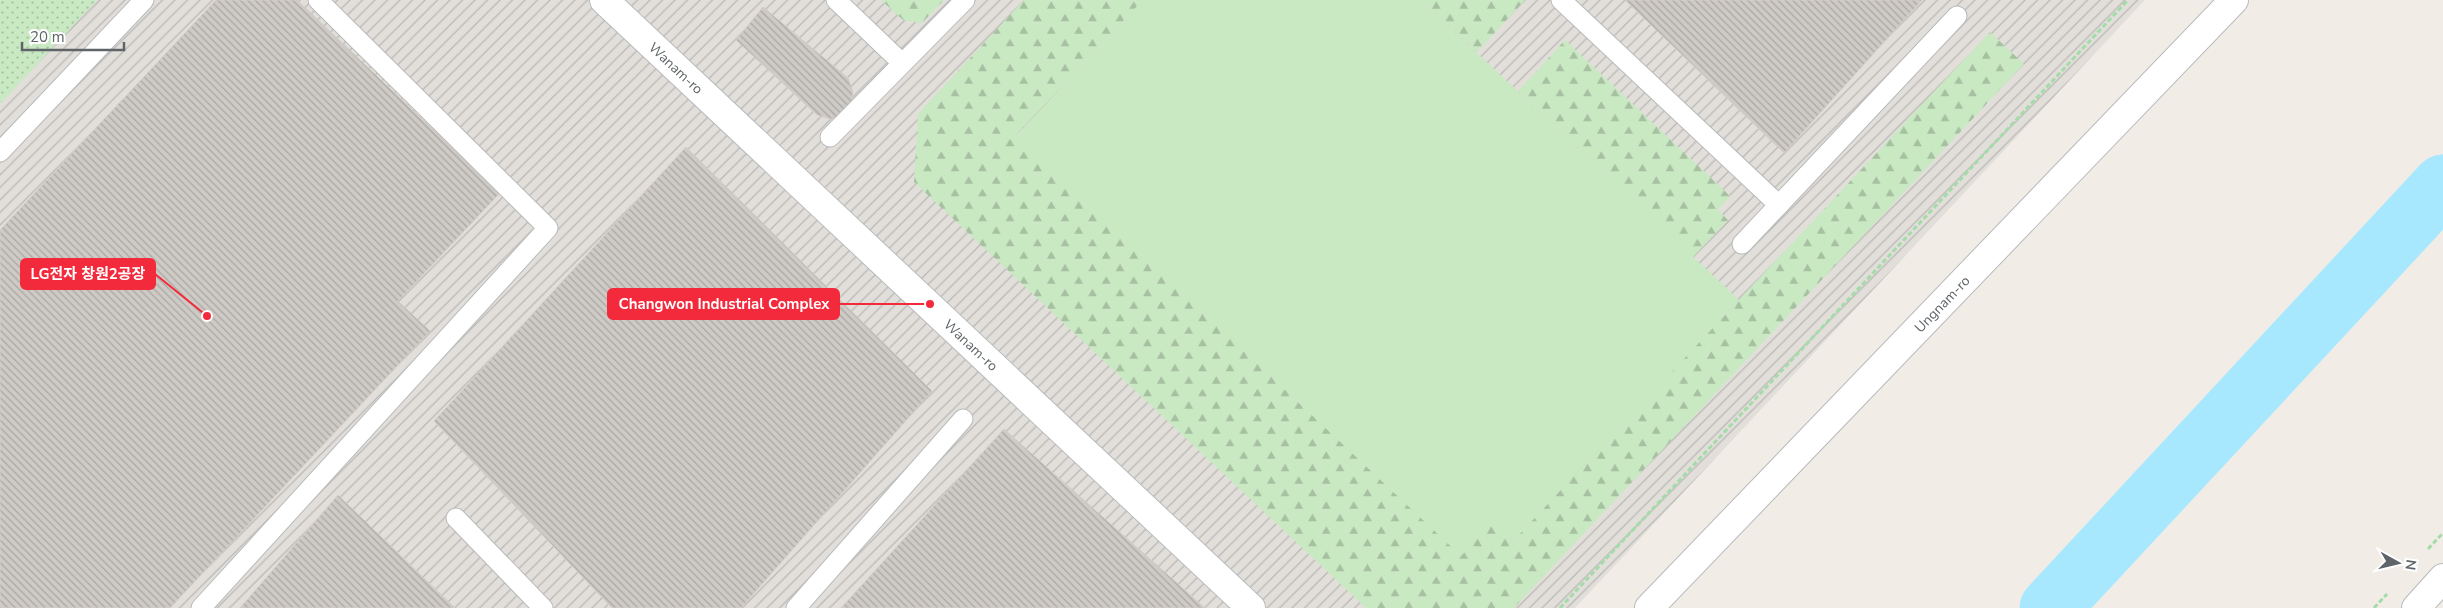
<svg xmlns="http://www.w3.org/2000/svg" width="2443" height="608" viewBox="0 0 2443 608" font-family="'Nunito Sans','Noto Sans KR',sans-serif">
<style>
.industrial{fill:url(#industrial-furrows)}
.forest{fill:url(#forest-firs)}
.park{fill:url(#park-dots)}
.garden{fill:#c8e9c2}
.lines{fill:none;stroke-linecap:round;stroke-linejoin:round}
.river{stroke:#a8e8ff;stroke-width:61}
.building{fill:url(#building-back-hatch);stroke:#d6cdc4}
.service-casing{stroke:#b7babd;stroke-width:21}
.tertiary-casing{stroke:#b7babd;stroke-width:30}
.secondary-casing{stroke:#b7bcc0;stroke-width:30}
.path{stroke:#a4dca9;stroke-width:3;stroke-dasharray:5 2.5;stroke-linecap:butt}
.service{stroke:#fff;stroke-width:19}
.tertiary{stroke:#fff;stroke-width:28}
.secondary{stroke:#fff;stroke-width:28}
.labels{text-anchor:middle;stroke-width:4.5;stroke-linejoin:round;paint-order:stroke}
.street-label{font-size:14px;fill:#5e6467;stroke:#fff}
.leader{fill:none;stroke:#f32a3c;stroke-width:2}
.callout-dot{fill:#f32a3c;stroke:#fff;stroke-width:2}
.callout{fill:#f32a3c;stroke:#f32a3c;stroke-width:2}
.callout-label{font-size:15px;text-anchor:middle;font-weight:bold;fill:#fff}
</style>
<defs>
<pattern id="industrial-furrows" width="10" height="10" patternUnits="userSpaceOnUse" patternTransform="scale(1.25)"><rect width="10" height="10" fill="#e2dfda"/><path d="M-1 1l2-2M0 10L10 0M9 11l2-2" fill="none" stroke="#bab8b5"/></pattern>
<pattern id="forest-firs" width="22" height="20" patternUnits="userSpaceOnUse" patternTransform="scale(1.25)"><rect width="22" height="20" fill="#c8e9c2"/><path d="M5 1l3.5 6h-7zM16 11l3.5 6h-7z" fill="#a6c0a1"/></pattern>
<pattern id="park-dots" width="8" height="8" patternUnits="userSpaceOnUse" patternTransform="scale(1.25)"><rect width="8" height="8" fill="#c8e9c2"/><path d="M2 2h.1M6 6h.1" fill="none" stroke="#a6c0a1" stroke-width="1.8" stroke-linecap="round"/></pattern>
<pattern id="building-back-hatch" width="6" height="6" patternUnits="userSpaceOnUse" patternTransform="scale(1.25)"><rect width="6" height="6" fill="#cecac5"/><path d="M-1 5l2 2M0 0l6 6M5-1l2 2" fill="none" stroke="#aaa8a4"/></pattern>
</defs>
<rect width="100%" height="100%" fill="#f1ede6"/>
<path class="industrial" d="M0,0H2145L1575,608H0Z"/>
<g class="forest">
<path d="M881,0H944L922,23L903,20Z"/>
<path d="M1024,0H1143L1016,135L1493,522L1513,541L1990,32L2024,64L1514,608H1366L914,182L918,114Z"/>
<path d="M1421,0H1525L1477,52Z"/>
<path d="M1565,40L1730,196L1718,210L1728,220L1693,257L1518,91Z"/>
</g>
<path class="park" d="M0,0H97L1,103L0,102Z"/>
<path class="garden" d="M1143,0H1421L1739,300L1513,541L1493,522L1461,556L1016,136Z"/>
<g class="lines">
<path class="river" d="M2050,608L2443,185"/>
</g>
<g class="building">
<path d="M216,0H297L500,193L398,301L430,331L170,608H0V230Z"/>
<path d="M1625,0H1922L1784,153Z"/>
<path d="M763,7L848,78L853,92L851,104L843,115L831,119L817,115L736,40Z"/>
<path d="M686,147L932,391L741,608H612L434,421Z"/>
<path d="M1004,429L1205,608H841Z"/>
<path d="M338,495L455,608H240Z"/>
</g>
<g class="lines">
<defs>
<g id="service">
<path d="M836,0L902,63"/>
<path d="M1561,0L1779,205"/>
<path d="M830,137L965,0"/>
<path d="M0,152L144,0"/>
<path d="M1742,244L1957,16"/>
<path d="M456,518L543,608"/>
<path d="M201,608L548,228L318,0"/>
<path d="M796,608L963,419"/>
</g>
<g id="tertiary">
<path d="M1649,608L2234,0"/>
<path d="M2416,608L2443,578"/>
</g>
<path id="secondary" d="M604,0L1251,608"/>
</defs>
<use href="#service" class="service-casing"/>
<use href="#tertiary" class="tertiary-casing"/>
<use href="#secondary" class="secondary-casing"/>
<g class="path">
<path d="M2428,549L2443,533"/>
<path d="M1560,608L2128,0"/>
<path d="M2374,608L2387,594"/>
</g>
<use href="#service" class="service"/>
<use href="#tertiary" class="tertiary"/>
<use href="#secondary" class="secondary"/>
</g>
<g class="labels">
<g class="street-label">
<text transform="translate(676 68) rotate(43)" y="5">Wanam-ro</text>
<text transform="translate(1942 304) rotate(-46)" y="5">Ungnam-ro</text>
<text transform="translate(971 345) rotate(43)" y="5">Wanam-ro</text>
</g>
</g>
<path class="leader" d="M207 316L155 274M930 304L839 304"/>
<g class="callout-dot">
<circle cx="207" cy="316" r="5"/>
<circle cx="930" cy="304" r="5"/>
</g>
<g class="callout">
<rect x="21" y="259" width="134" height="30" rx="5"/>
<rect x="608" y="289" width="231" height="30" rx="5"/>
</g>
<g class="callout-label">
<text x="88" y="279">LG전자 창원2공장</text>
<text x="724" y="309">Changwon Industrial Complex</text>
</g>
<g transform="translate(2398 563) rotate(98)" stroke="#ffffff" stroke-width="4" paint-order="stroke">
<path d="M0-4L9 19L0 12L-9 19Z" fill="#5e6467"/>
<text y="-8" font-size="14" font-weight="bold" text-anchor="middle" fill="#5e6467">N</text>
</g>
<path d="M22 42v8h102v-8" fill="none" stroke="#5e6467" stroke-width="2.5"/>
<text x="30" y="42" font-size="15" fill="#5e6467" stroke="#ffffff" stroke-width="4" paint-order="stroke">20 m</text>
</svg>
